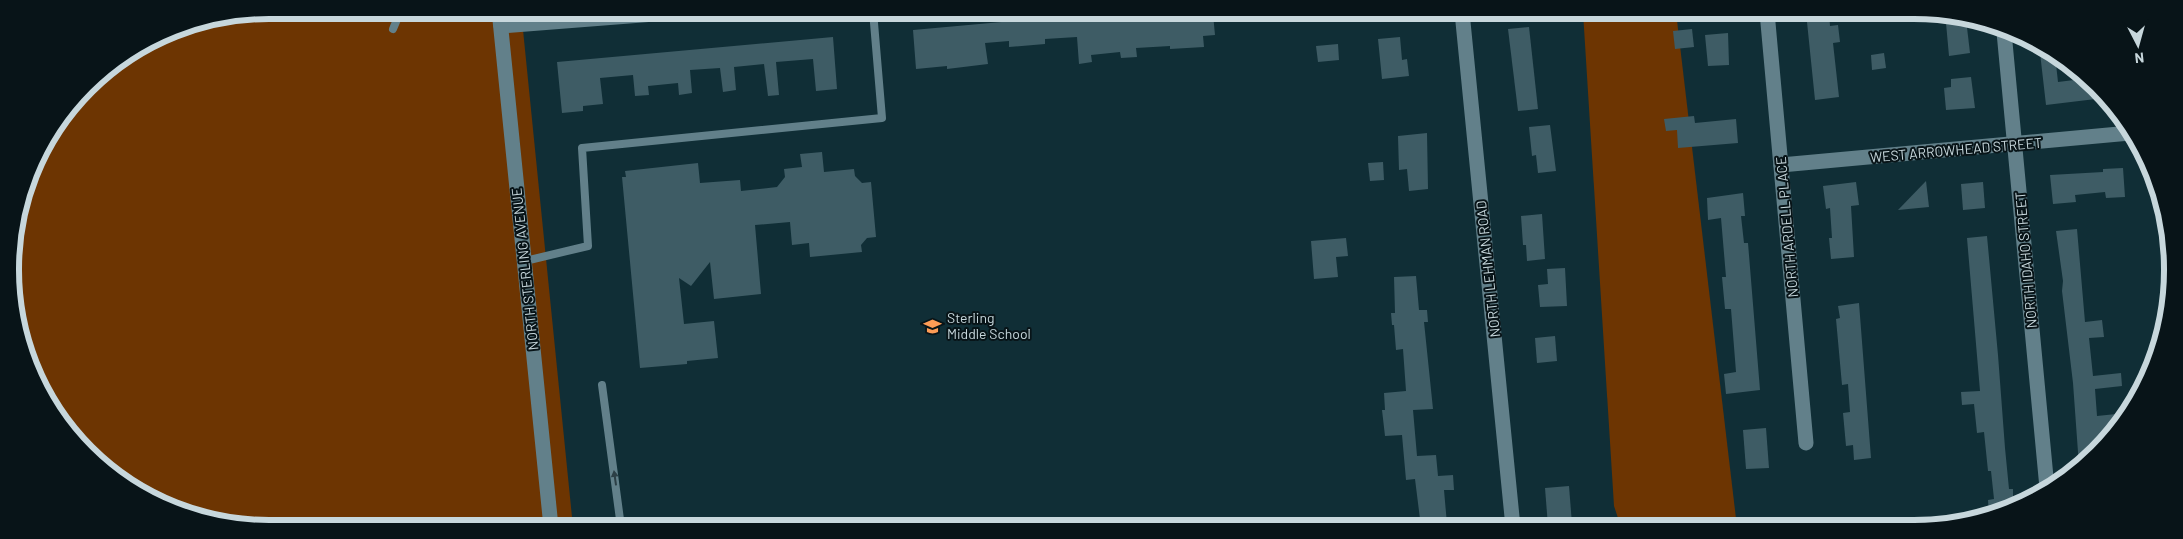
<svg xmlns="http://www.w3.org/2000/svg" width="2183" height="539" viewBox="0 0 2183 539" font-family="Barlow,sans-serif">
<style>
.green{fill:#6d3502}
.building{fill:#3e5c65}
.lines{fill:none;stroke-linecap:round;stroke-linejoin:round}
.lane{stroke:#62808a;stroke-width:8}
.street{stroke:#62808a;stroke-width:15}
.secondary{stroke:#62808a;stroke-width:15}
.oneway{fill:#2c3f46}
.labels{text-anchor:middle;stroke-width:4;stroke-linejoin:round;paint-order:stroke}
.street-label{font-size:14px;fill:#c7d7dc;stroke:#081418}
.poi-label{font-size:14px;fill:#c7d7dc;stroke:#081418;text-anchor:start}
.rim{fill:none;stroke:#c7d7dc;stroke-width:6}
</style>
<rect width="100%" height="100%" fill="#102e36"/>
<g class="green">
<path d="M270,10H521L573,527H235L140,494L64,428L24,353L11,252L37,154L98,75L170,30Z"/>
<path d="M1583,12H1676L1737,527H1621L1614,506Z"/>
</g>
<g class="building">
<path d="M1122,11H1159V19L1213,14L1215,35L1203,36L1204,47L1170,49V46L1136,48L1137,57L1121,58L1120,52L1091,55L1092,62L1079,64L1077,37L1045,39V44L1009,47V41L985,43L988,64L947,69V66L916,69L913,30Z"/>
<path d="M1809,12H1829L1830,26L1838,25L1840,42L1833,43L1839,97L1815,100L1807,22L1810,21Z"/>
<path d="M1945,12L1966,19L1970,53L1949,56Z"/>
<path d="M1529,27L1538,109L1518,111L1508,29Z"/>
<path d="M1692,29L1694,47L1675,49L1673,31Z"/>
<path d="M1728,33L1729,65L1708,66L1705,35Z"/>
<path d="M833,37L837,89L816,91L813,59L776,62L779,95L768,96L764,64L734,67L736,90L723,92L720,68L690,70L692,93L679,95L678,83L648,86L649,95L635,96L633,75L600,78L603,104L583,106V111L562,113L557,62Z"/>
<path d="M1400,37L1402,60L1407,59L1409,76L1382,79L1378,39Z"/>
<path d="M1338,44L1339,60L1318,62L1316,46Z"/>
<path d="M2039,44L2055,55L2058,82L2082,79L2104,98L2046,105Z"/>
<path d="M1884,53L1886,68L1872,70L1871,55Z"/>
<path d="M1971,77L1975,108L1946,110L1944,88L1951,87V79Z"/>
<path d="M1694,116L1695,123L1736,119L1738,143L1678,148L1677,130L1666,131L1664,119Z"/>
<path d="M1550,125L1556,171L1538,173L1536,155L1532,156L1529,127Z"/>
<path d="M1427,133L1428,189L1409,191L1407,169L1399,170L1398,136Z"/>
<path d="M822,152L824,172L854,169L855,176L862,183L871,182L876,237L867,238L861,245L862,252L810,257L809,243L792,245L790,222L755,225L761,294L714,299L710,262L691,286L679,278L684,324L714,321L718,358L687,361V364L640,368L622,177H626L625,171L698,163L700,183L740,180L741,191L777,187L785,177L784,169L802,167L800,154Z"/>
<path d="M1383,162L1384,180L1370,181L1368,163Z"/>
<path d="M2123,168L2125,197L2106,198L2105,192L2075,195L2076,202L2053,204L2050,175L2103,172V169Z"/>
<path d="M1926,181L1929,207L1898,210Z"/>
<path d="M1856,182L1859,205L1851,206L1854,257L1831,259L1829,238H1832L1830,208L1826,209L1823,186Z"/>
<path d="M1983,182L1985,208L1963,210L1961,184Z"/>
<path d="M1743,193L1745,216H1741L1744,243H1748L1760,390L1726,394L1724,374L1736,372L1731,309H1725L1722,277H1726L1721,218L1708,220L1707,198Z"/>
<path d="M1542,214L1545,259L1527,261L1526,245H1523L1521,216Z"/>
<path d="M2077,229L2085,322L2102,320L2104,337L2089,338L2093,376L2121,373L2122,386L2095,389L2097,416L2126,413L2113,431L2100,432L2101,447L2097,453L2079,466L2073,383L2062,291L2063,281L2056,231Z"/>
<path d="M1987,236L1998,355L2005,448L2009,489H2013V507L1989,514L1988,500L1994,499L1991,471H1988L1984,432L1977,433L1974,404L1962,405L1961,392L1980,391L1967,238Z"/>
<path d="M1346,238L1348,256L1336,257L1338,277L1314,279L1311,241Z"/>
<path d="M1565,268L1567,306L1540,307L1538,285L1548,284L1547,269Z"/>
<path d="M1416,276L1419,310H1427L1428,322H1424L1433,409L1413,410L1417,456L1436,455L1438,476L1453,475L1454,490H1444L1447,524L1444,525V527H1421L1415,479L1406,480L1402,435L1385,436L1382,410H1385L1384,393L1406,391L1403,349L1396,350L1394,325H1392L1391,313H1395L1394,277Z"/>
<path d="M1859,303L1871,458L1854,460L1853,445L1846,446L1843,413L1850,412L1848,384L1842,385L1836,319L1840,318L1838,306Z"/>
<path d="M1555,336L1557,361L1537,363L1535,338Z"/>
<path d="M1766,428L1769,468L1746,469L1743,430Z"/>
<path d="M1569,486L1572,524L1548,526L1545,488Z"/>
</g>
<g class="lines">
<g class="lane">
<path d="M393,29L401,10"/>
<path d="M96,77L97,78"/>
<path d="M525,261L588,246L582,148L882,118L873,11"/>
<path d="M602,385L621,527"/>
</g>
<g class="street">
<path d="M1462,12L1513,527"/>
<path d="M1767,12L1806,443"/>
<path d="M501,26L693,11"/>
<path d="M2004,32L2047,488"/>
<path d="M1781,165L2130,133"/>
</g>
<path class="secondary" d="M499,10L551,527"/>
</g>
<defs><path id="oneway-solid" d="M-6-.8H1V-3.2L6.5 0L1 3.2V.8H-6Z" transform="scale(1.25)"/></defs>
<use class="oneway" href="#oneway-solid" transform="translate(615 478) rotate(-98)"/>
<defs>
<symbol id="school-bare" viewBox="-9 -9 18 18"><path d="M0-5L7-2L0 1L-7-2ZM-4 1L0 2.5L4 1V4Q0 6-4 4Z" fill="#fd9c56" stroke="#081418" stroke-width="2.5" paint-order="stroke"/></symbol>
</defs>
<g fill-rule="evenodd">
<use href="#school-bare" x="920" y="314" width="25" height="25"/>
</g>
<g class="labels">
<g class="street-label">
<text transform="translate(1956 150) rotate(-5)" y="5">WEST ARROWHEAD STREET</text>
<text transform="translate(1787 227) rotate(-95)" y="5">NORTH ARDELL PLACE</text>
<text transform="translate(2026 260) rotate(-95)" y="5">NORTH IDAHO STREET</text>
<text transform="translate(525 269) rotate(-96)" y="5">NORTH STERLING AVENUE</text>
<text transform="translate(1488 269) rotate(-96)" y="5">NORTH LEHMAN ROAD</text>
</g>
<g class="poi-label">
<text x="947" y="323">Sterling<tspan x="947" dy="16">Middle School</tspan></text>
</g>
</g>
<path d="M0 0H2183V539H0ZM269 19H1914A250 250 0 0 1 2164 269V270A250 250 0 0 1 1914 520H269A250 250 0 0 1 19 270V269A250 250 0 0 1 269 19Z" fill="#081418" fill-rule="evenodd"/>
<path class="rim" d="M269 19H1914A250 250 0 0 1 2164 269V270A250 250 0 0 1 1914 520H269A250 250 0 0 1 19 270V269A250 250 0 0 1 269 19Z"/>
<g transform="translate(2138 45) rotate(174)" stroke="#081418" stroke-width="4" paint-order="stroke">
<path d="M0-4L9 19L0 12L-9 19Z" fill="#c7d7dc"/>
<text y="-8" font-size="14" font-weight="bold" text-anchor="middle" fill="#c7d7dc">N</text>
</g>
</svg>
